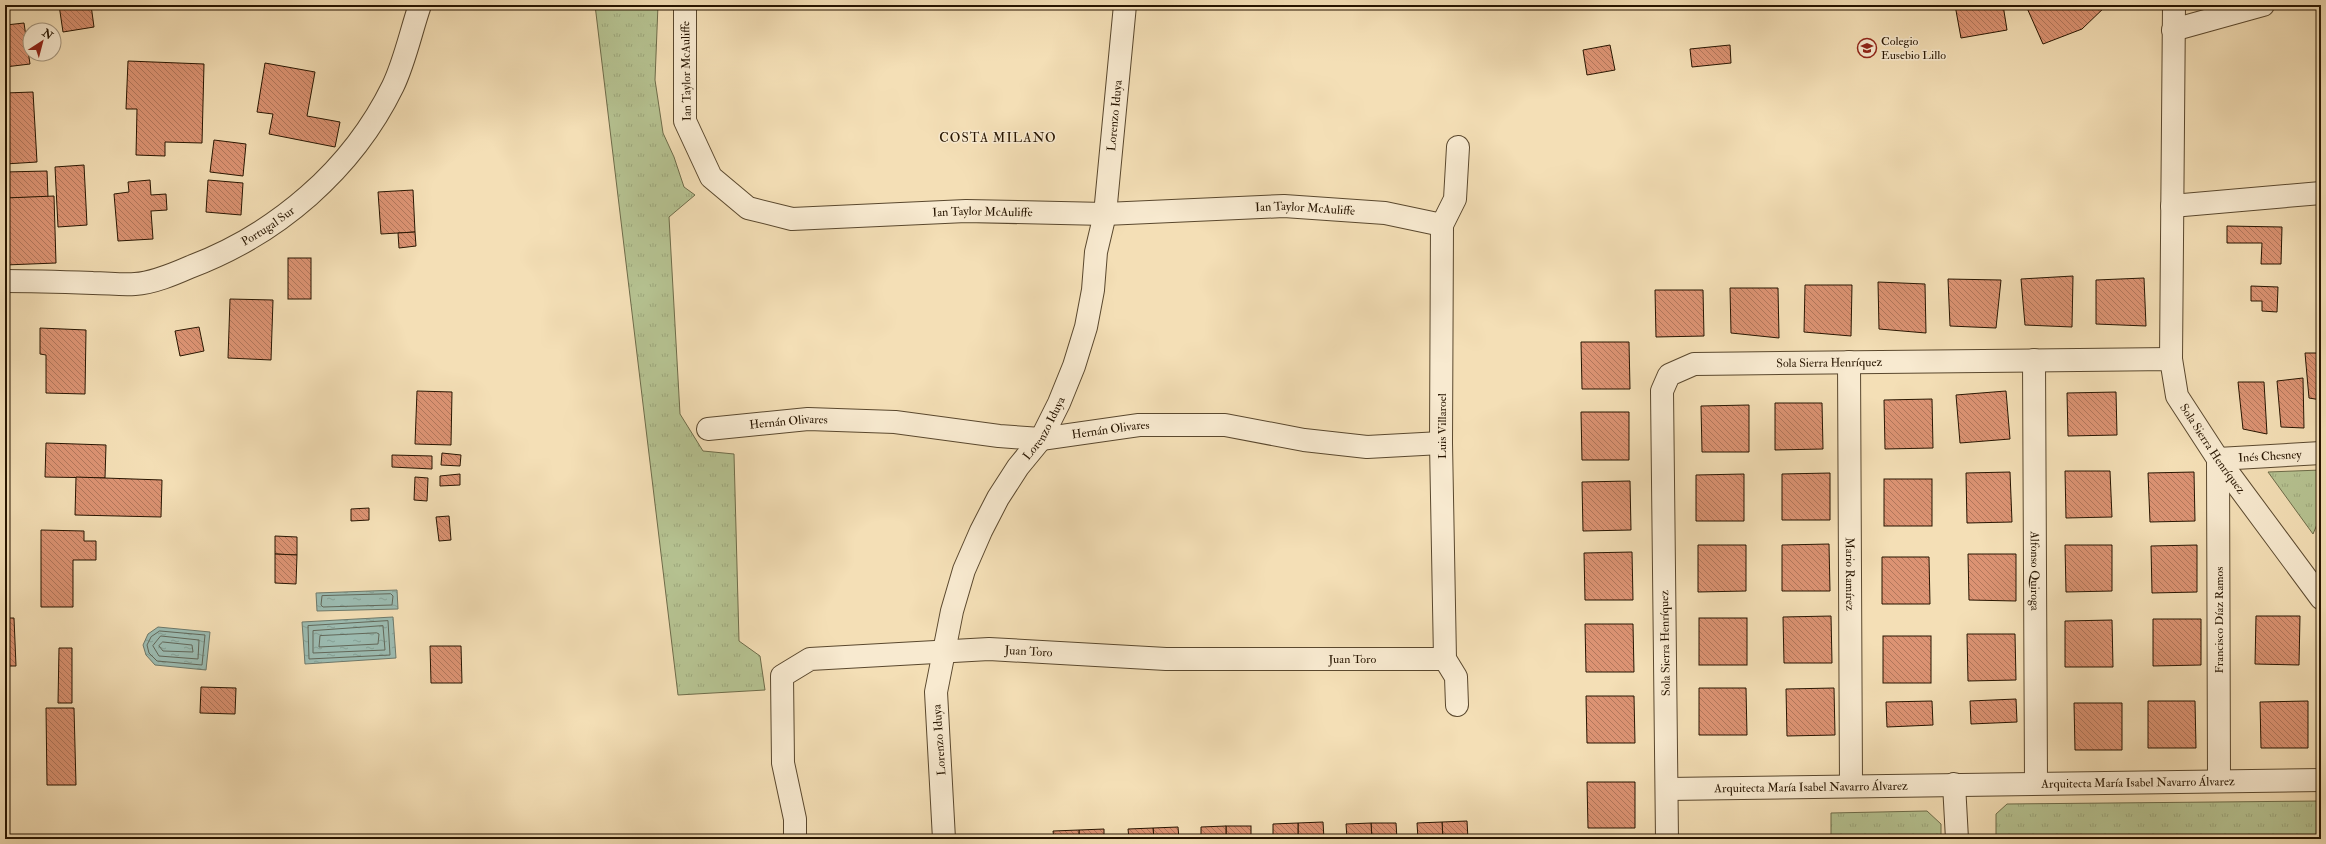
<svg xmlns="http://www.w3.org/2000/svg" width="2326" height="844" viewBox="0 0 2326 844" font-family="'IM FELL Double Pica',serif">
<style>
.park{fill:url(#park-tufts);stroke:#6e6c4a}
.water{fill:url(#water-ripples);stroke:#6d796b}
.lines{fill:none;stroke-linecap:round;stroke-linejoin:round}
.shore{stroke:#62685a;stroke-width:1}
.building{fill:url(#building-back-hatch);stroke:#271501}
.street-casing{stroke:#5a482e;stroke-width:24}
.street{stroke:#f8ead0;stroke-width:22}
.labels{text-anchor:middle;stroke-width:3;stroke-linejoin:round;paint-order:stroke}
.poi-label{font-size:12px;fill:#271501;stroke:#f8ead0;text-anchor:start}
.street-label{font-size:12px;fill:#271501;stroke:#f8ead0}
.neighbourhood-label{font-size:13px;letter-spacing:1px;fill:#271501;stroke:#f8ead0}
</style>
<defs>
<pattern id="park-tufts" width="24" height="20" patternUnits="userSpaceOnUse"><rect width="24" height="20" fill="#b6c392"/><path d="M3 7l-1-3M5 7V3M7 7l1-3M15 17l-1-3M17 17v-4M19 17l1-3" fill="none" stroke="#9ca77c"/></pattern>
<pattern id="water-ripples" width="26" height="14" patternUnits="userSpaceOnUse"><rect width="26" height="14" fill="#9cbcb2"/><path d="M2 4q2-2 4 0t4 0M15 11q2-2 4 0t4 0" fill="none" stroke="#86a197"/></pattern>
<pattern id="building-back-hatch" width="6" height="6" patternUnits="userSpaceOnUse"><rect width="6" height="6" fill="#dc9373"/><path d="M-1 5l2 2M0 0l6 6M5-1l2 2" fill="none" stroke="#b2775c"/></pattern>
</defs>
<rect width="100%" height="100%" fill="#f4dfb6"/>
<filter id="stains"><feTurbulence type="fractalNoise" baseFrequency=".005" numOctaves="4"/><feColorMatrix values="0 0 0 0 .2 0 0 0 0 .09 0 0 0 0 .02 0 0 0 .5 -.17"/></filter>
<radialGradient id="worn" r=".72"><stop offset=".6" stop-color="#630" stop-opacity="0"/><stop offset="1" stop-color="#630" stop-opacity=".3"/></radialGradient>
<g class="park">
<path d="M595,5H658L655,80L663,133L674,157L684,187L695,195L669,217L680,414L703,451L734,454L739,641L760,656L765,690L678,695Z"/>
<path d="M2321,470V515L2313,534L2268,472Z"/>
<path d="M2321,801V839H1996V814L2007,804Z"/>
<path d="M1927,811L1941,824V839H1831V813Z"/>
</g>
<g class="water">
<path d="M397,590L398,609L317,611L316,593Z"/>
<path d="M393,617L396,658L305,664L302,622Z"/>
<path d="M158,627L210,632L206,670L155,665L146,655L143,645L148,634Z"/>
</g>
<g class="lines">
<g class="shore">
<path d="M391,594L393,596L392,605L323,607L321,605L322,596Z"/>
<path d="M388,621L390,655L309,659L308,626Z"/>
<path d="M383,626L385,650L313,653V631Z"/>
<path d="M160,631L205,635L202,665L157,661L149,653L147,645L151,637Z"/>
<path d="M377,633L379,634L378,644L319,647L320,636Z"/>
<path d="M161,636L199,640L198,659L159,656L153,646Z"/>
<path d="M163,642L192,645L193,652L163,651L159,646Z"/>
</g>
</g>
<g class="building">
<path d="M59,5H91L94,27L63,32Z"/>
<path d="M1955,5H2003L2007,30L1961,38Z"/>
<path d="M2035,5H2107L2082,29L2043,44L2027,8Z"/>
<path d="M24,23L30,64L5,67L6,25Z"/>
<path d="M37,27L54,29L36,30Z"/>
<path d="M1610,45L1615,70L1587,75L1583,50Z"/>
<path d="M1730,45L1731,63L1692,67L1690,49Z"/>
<path d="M36,54H51L50,58L36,56Z"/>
<path d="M128,61L204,64L202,143L165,142V156L136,155L137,109H126Z"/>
<path d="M265,63L315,72L307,116L340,122L335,147L269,134L273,114L257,112Z"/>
<path d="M33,92L37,162L5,164V93Z"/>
<path d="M214,140L246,144L243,176L210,172Z"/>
<path d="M84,165L87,225L58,227L55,167Z"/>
<path d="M47,171L48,197L5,198V172Z"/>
<path d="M150,180L151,195L166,194L167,210L151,211L153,239L118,241L114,194L129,192L128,182Z"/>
<path d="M208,180L243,183L241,215L206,212Z"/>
<path d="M413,190L415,232L381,234L378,192Z"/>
<path d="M54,196L56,263L5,265V198Z"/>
<path d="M2227,226L2282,227L2281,264H2261L2262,243H2227Z"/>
<path d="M415,232L416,246L399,248L398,233Z"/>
<rect x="288" y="258" width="23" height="41"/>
<path d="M2073,276L2072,327L2025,325L2021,279Z"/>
<path d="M2144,278L2146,326L2096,324V280Z"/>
<path d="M1948,279L2001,280L1996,328L1950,326Z"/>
<path d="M1878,282L1925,284L1926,333L1879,329Z"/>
<path d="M1805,285H1852L1851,336L1804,332Z"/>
<path d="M2251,286L2278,287L2277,312L2262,311V301H2251Z"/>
<path d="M1730,288H1778L1779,338L1731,333Z"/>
<path d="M1655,290H1703L1704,336L1656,337Z"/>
<path d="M230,299L273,300L271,360L228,358Z"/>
<path d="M199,327L204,351L180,356L175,331Z"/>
<path d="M40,328L86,330L85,394L46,393V355L40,354Z"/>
<path d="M1581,342H1629L1630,389H1582Z"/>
<path d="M2305,353H2321V400L2309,398Z"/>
<path d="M2303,378L2304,428L2281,427L2277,381Z"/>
<path d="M2238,382H2264L2267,434L2243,429Z"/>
<path d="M417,391L452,392L451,445L415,444Z"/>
<path d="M2006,391L2010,439L1960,443L1956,395Z"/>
<path d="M2116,392L2117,435L2068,436L2067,393Z"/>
<path d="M1932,399L1933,448L1885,449L1884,400Z"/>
<path d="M1775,403H1822L1823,449L1775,450Z"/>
<path d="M1749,405V452H1702L1701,406Z"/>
<path d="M1581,412H1629V460H1582Z"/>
<path d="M46,443L106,445L105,478L45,477Z"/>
<path d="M442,453L461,455L460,466L441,465Z"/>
<path d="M392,455L432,456V469L392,467Z"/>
<path d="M2065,471H2110L2112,517L2066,518Z"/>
<path d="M2010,472L2012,522L1967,523L1966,473Z"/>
<path d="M2194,472L2195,521L2150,522L2148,473Z"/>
<path d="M1830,473V520H1782V474Z"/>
<path d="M460,474V485L440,486V476Z"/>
<path d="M1744,474V521H1696V475Z"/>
<path d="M76,477L162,480L161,517L75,515Z"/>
<path d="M415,477L428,478L427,501L414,500Z"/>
<rect x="1884" y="479" width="48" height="47"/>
<path d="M1630,481L1631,530L1583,531L1582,482Z"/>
<path d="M369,508V520L351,521V509Z"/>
<path d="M449,516L451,540L439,541L436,517Z"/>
<path d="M41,530L84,531V541H96V560H73V607H41Z"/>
<path d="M275,536L297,537V555L275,554Z"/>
<path d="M1829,544L1830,591H1782V545Z"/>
<path d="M1698,545H1746V591L1698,592Z"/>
<path d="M2065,545H2112V591L2066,592Z"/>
<path d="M2197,545V592L2152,593L2151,546Z"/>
<path d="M1632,552L1633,600H1585L1584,553Z"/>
<path d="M275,554L297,555L296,584L275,583Z"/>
<path d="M1968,554H2016V601L1969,600Z"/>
<path d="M1882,557H1929L1930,604H1882Z"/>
<path d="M1831,616L1832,663H1784L1783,617Z"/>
<path d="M2256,616H2300L2299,665L2255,664Z"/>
<path d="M5,618H14L16,666H9V681H5Z"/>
<rect x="1699" y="618" width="48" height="47"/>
<path d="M2153,619H2201V665L2153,666Z"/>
<path d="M2112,620L2113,667H2065V621Z"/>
<path d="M1585,624H1633L1634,672H1586Z"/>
<path d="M1967,634H2015L2016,680L1968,681Z"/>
<rect x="1883" y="636" width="48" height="47"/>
<path d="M430,646H461L462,683H431Z"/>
<path d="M59,648H72V703H58Z"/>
<path d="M201,687L236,688L235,714L200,713Z"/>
<path d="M1699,688H1746L1747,735H1699Z"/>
<path d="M1834,688L1835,735L1787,736L1786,689Z"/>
<path d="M1586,696H1634L1635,743H1587Z"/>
<path d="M2016,699L2017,722L1971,724L1970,701Z"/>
<path d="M1932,701L1933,725L1887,727L1886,702Z"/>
<path d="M2148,701H2195L2196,748H2148Z"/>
<path d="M2308,701V748H2261L2260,702Z"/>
<path d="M2074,703H2122V750H2075Z"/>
<path d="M46,708H74L76,785H47Z"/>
<path d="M1587,782H1635V828H1588Z"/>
<path d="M1467,821L1468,839H1443L1442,822Z"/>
<path d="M1323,822L1324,839H1298V823Z"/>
<path d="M1442,822L1443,839H1418L1417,823Z"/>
<path d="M1298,823V839H1273V824Z"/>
<path d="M1371,823H1396L1397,839H1372Z"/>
<path d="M1371,823L1372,839H1347L1346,824Z"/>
<rect x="1226" y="826" width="25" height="13"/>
<path d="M1226,826V839H1201V827Z"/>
<path d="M1178,827L1179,839H1154L1153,828Z"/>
<path d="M1153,828L1154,839H1129L1128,829Z"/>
<path d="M1104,829V839H1079V830Z"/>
<path d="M1079,830V839H1054L1053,831Z"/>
<rect x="1010" y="835" width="25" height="4"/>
<path d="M1010,835V839H986V836Z"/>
</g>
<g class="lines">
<defs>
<g id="street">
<path id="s1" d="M685,5V121L711,177L748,208L792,219L966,211L1105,214L1284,206L1385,213L1442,225"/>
<path d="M2173,30L2263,5"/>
<path d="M2172,206L2321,193"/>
<path id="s2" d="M5,281C34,281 64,282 93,283C107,283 121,285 135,284C153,283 174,274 190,267C277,234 352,170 393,86C405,61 411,31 420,5"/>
<path d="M2171,359L2174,5"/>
<path id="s3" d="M2034,360L2036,783"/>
<path id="s4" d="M1849,362L1851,786"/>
<path id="s5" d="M708,429L808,419L895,422L999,436L1041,439L1139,425H1225L1304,440L1367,447L1441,443"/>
<path d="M1457,705L1456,677L1445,659L1441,443L1442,225L1455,199L1458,147"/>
<path id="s6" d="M2219,781L2218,459L2321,453"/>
<path d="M1954,784L1957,839"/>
<path id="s7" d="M1667,789L2321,780"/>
<path id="s8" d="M795,839V819L783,763L782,676L810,659L989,649L1166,659H1445"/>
<path id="s9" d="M944,839L936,692L952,611L964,570L981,531L998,498L1018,467L1041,439L1059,403L1074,366L1086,327L1093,290L1096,252L1105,214L1125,5"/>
<path id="s10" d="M1667,839L1662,391L1669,375L1694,364L2171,359L2177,396L2218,459L2321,598"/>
</g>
</defs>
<use href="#street" class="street-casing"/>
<use href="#street" class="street"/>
</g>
<defs>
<symbol id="school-ring" viewBox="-11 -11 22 22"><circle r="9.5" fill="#f8ead0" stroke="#8f2418" stroke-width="1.5"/><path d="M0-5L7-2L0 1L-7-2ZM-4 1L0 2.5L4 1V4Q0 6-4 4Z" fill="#8f2418"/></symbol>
</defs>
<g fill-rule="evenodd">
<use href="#school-ring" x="1856" y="37" width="22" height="22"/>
</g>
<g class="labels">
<g class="poi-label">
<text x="1881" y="45">Colegio<tspan x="1881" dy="14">Eusebio Lillo</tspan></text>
</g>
<g class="street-label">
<text transform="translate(686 71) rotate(-91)" y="4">Ian Taylor McAuliffe</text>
<text dy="4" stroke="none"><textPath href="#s9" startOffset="760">Lorenzo Iduya</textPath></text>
<text dy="4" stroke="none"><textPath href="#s1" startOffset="785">Ian Taylor McAuliffe</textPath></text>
<text dy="4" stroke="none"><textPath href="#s1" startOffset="462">Ian Taylor McAuliffe</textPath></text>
<text dy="4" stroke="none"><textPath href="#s2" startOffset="276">Portugal Sur</textPath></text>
<text dy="4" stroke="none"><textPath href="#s10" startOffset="628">Sola Sierra Henríquez</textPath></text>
<text dy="4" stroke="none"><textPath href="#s5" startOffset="81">Hernán Olivares</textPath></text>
<text transform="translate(1442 426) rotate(-90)" y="4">Luis Villaroel</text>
<text dy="4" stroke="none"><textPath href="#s9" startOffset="436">Lorenzo Iduya</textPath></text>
<text dy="4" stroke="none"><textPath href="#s5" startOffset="405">Hernán Olivares</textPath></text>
<text dy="4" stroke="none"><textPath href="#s10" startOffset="1071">Sola Sierra Henríquez</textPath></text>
<text dy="4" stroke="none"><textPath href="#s6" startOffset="374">Inés Chesney</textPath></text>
<text dy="4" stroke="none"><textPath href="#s3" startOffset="211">Alfonso Quiroga</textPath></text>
<text dy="4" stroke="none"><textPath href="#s4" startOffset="212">Mario Ramírez</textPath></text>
<text transform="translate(2219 620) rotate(-90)" y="4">Francisco Díaz Ramos</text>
<text transform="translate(1665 643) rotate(-91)" y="4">Sola Sierra Henríquez</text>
<text dy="4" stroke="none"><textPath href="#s8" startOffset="416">Juan Toro</textPath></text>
<text dy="4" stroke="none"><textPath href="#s8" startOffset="740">Juan Toro</textPath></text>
<text transform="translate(939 740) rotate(-94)" y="4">Lorenzo Iduya</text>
<text dy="4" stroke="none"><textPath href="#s7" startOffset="471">Arquitecta María Isabel Navarro Álvarez</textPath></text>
<text dy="4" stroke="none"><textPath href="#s7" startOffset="144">Arquitecta María Isabel Navarro Álvarez</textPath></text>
</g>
<g class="neighbourhood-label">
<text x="998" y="142">COSTA MILANO</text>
</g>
</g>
<rect width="2326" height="844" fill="none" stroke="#f4dfb6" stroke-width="20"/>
<rect x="6" y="6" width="2314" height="832" fill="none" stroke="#271501" stroke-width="2"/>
<rect x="10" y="10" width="2306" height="824" fill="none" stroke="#271501"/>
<g transform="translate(42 42) rotate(36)"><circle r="19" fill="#f8ead0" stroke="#a4957d"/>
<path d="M0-3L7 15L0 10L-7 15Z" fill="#8f2418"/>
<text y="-6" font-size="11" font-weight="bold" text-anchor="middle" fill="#271501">N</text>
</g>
<rect width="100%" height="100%" filter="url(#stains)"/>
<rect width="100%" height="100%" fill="url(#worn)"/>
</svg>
